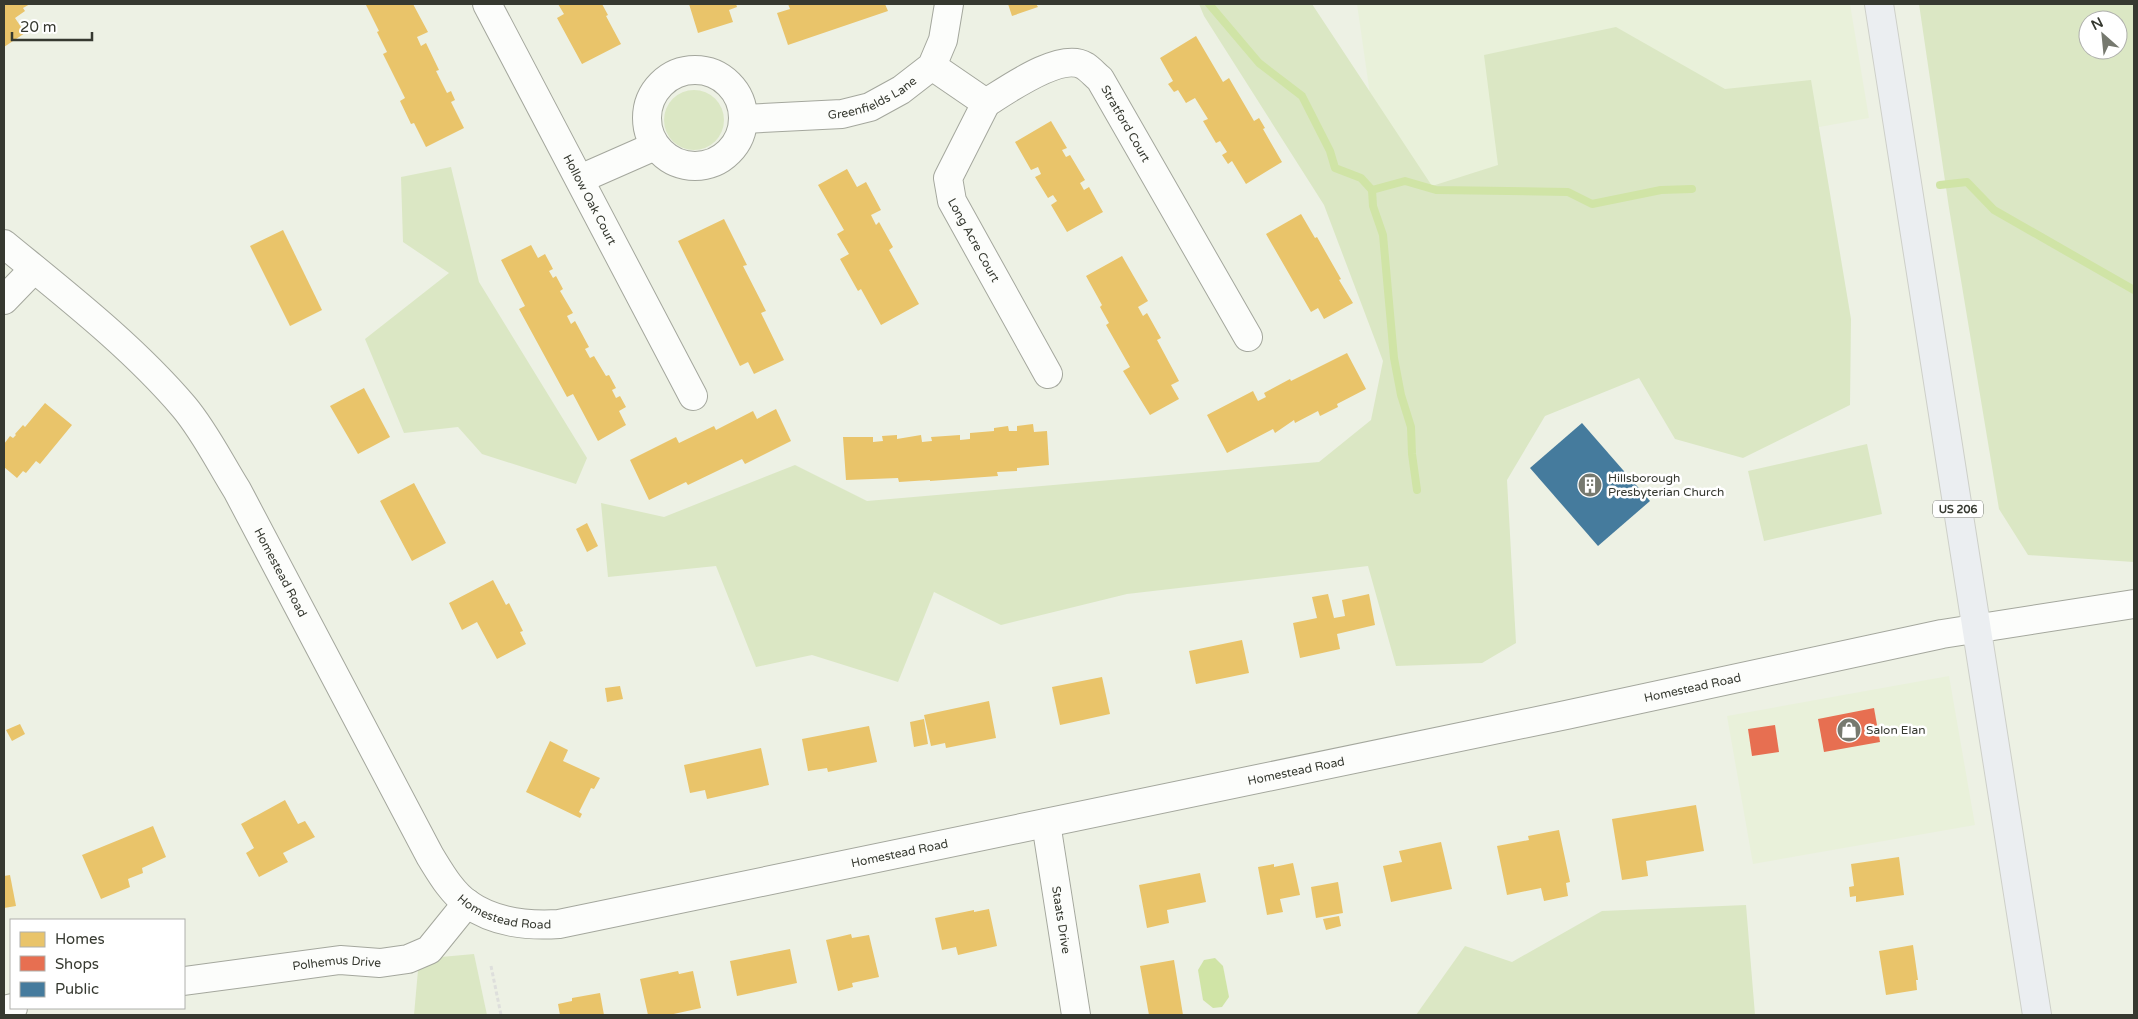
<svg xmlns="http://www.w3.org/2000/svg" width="2138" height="1019" viewBox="0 0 2138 1019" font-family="'Varela Round',sans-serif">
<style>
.built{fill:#e9f1da}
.green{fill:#dbe7c4;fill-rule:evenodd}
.water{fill:#d0e4a6}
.homes{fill:#e9c46a}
.shops{fill:#e76f51}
.public{fill:#457b9d}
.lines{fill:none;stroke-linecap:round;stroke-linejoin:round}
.stream{stroke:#d0e4a6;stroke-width:8}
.minor-casing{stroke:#a4a79d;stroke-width:30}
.major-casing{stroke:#cdcfc8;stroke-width:30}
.path{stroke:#dedfdc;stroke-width:3;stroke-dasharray:4 2.5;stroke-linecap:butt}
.minor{stroke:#fcfdfb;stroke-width:28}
.major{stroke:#ebeef1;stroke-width:28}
.labels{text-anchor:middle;stroke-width:5;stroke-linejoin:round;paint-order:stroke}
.shield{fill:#fff;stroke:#72746e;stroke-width:1}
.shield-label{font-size:11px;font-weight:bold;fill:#363930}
.street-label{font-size:12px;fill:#363930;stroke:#fff}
.poi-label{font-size:12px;fill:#363930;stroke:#fff;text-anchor:start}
</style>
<rect width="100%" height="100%" fill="#edf1e4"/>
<g class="built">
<path d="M1357,4H1850L1869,118L1386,206Z"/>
<path d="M1949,676L1975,825L1753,864L1727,716Z"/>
</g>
<g class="green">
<path d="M1199,4H1312L1432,186L1498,165L1484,55L1616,27L1725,89L1811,80L1851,319L1850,405L1743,458L1675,439L1639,378L1545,416L1507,480L1516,643L1482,663L1396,666L1368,566L1127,594L1001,625L934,592L898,682L812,655L756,667L716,566L608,577L601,503L664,517L795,465L867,501L1319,462L1371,420L1383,361L1324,205L1204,16Z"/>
<path d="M1919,4H2134V562L2028,555L1999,509L1949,208ZM2088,20H2118V50H2088Z"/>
<circle cx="694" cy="120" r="30"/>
<path d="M451,167L479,282L587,458L576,484L482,454L458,427L404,433L365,339L449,273L403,242L401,177Z"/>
<path d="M1867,444L1882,514L1764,541L1748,471Z"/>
<path d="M1746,905L1755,1015H1416L1465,946L1512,962L1602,911Z"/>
<path d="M474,954L487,1015H414L419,959Z"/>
</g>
<path class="water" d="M1215,958L1223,966L1229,997L1222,1007L1213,1008L1203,1000L1198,970L1204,960Z"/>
<g class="homes">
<path d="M4,4H30L23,8L25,11L15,18L25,33L4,47Z"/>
<path d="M367,4H413L428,32L417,37L421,46L426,43L439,70L436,71L447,93L451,91L455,100L451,102L464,128L426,147L414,123L411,124L400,101L405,98L383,54L387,52L377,32L379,31L366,5Z"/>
<path d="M558,4H602L608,15L606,16L621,44L582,64L557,18L564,14Z"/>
<path d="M689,4H736L737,7L729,10L733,22L698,33Z"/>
<path d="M788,4H885L888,11L788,45L777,13L790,9Z"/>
<path d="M1008,4H1036L1038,7L1012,16Z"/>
<path d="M1196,36L1223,82L1229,78L1254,121L1259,118L1265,128L1263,129L1282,162L1246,184L1232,161L1228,164L1222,155L1227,152L1220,141L1216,143L1203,121L1208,119L1195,98L1186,103L1178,90L1174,92L1168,84L1173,81L1160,58Z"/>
<path d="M1051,121L1067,148L1062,150L1066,157L1070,155L1085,180L1080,183L1084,190L1089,187L1103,212L1067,232L1051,205L1057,201L1053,195L1048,198L1035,177L1041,174L1038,167L1031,170L1015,142Z"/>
<path d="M847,169L857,187L866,182L881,210L871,215L876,225L879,222L893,247L889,250L919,304L881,325L861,289L858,291L840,259L849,254L837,234L844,230L818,185Z"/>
<path d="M1301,214L1315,238L1317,237L1341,279L1339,280L1353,303L1324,319L1318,308L1311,312L1266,234Z"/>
<path d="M724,219L747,265L743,266L766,311L761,313L784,360L754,374L748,362L740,366L678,241Z"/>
<path d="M283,230L322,310L290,326L250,246Z"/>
<path d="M531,245L538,258L545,254L553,269L549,271L553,278L556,276L563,289L560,291L573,313L567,316L571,324L575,321L589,347L585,349L590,358L594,356L606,376L609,375L616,388L612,390L616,398L620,396L626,407L619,411L626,425L598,441L573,394L567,397L519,309L525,306L501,260Z"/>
<path d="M1122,256L1148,301L1138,307L1143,316L1147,313L1161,338L1157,340L1179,381L1171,385L1179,399L1150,415L1123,371L1130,367L1106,325L1109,323L1100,307L1102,305L1086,276Z"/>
<path d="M1347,353L1366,389L1337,404L1338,407L1320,416L1318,411L1295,423L1294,420L1275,433L1273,429L1227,453L1207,415L1253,391L1258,401L1266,397L1264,393L1290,379L1291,381Z"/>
<path d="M364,388L390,437L358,454L330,406Z"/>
<path d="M45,403L72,425L40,464L36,461L26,473L23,471L17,478L4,467V444L10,436L13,438L16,435L15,434L23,425L25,427Z"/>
<path d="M776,409L791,441L745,464L742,459L688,485L686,482L649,500L630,460L676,437L679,443L714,426L716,430L753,411L757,419Z"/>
<path d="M1033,424L1034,432L1047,431L1049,465L1017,468V471L997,472L998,476L930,481V480L899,482L898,478L846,480L843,437H873V442L883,441L882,436L897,435V439L921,435L922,442L932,441L931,437L960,435V440L970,439V433L994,431V428L1008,426L1009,431H1017V426Z"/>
<path d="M414,483L446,543L412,561L380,501Z"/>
<path d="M587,523L598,546L587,552L576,529Z"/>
<path d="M493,580L506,605L509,603L523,631L520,632L526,644L497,659L477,622L462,630L449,603Z"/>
<path d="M1328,594L1334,618L1345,616L1342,600L1369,594L1375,625L1337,634L1340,649L1300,658L1293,623L1317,618L1312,597Z"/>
<path d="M1242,640L1249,673L1196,684L1189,651Z"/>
<path d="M1102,677L1110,714L1060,725L1052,687Z"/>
<path d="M620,686L623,699L607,702L605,688Z"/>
<path d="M989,701L996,738L946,748L945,743L931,746L924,715Z"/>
<path d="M924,719L928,744L914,747L910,722Z"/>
<path d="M20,724L25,734L12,741L6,730Z"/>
<path d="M869,726L877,762L828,772L827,768L808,771L802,739Z"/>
<path d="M550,741L568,750L563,761L600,778L594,789L591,788L579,812L582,814L580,818L526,792Z"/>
<path d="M761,748L769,785L707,799L705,790L690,793L684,765Z"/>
<path d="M285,800L298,824L305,821L315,837L283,853L288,862L259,877L246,853L254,848L241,824Z"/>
<path d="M1696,805L1704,851L1646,861L1648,876L1622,880L1612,819Z"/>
<path d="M153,826L166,857L142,868L143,873L128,879L130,887L101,899L82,855Z"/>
<path d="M1559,830L1570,882L1566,883L1568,896L1544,901L1541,888L1507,895L1497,846L1529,840L1528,836Z"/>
<path d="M1441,842L1452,889L1391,902L1383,866L1402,862L1399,851Z"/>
<path d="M1899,857L1904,895L1856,902V896L1850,897L1849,887L1854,886L1851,864Z"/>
<path d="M1293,863L1300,895L1280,899L1283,912L1267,915L1258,867L1274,864V867Z"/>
<path d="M1200,873L1206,902L1167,910L1169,923L1147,928L1139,885Z"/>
<path d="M10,875L16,906L4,908V876Z"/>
<path d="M1338,882L1343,913L1316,918L1311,887Z"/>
<path d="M989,909L997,946L958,955L956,947L942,950L935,918L974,910V912Z"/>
<path d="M1339,916L1341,926L1326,930L1323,919Z"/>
<path d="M851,934L852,938L869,935L879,977L852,983L853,987L838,991L826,940Z"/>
<path d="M1913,945L1918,980H1916L1917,990L1886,995L1879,951Z"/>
<path d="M790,949L797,983L737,996L730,961Z"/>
<path d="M1174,960L1183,1015H1149L1140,966Z"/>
<path d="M678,971L679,974L693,971L701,1008L669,1015H648L640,979Z"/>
<path d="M600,993L604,1015H560L558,1004L572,1001V998Z"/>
</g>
<g class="shops">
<path d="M1874,708L1880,742L1824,752L1818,719Z"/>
<path d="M1775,725L1779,752L1752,756L1748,729Z"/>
</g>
<path class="public" d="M1582,423L1650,501L1598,546L1530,468Z"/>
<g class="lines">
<g class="stream">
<path d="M1209,4L1259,63L1302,96L1330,151L1335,168L1361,178L1372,190L1373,206L1383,235L1394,358L1401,395L1411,427L1412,454L1417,490"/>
<path d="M1940,185L1967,182L1994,210L2134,290"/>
<path d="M1372,190L1405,181L1436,190L1568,192L1592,204L1661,190L1692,189"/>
</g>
<defs>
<g id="minor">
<path id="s1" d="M487,4L693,396"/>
<path d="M932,66L986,103"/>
<circle cx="695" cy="118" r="48"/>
<path id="s2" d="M986,103C1007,90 1061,51 1085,66C1091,70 1095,75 1100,79L1248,337"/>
<path id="s3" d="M986,103L948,178L952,201L1048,374"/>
<path id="s4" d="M744,119L842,114L870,107L901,90L932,66L943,40L949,4"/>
<path d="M580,179L655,146"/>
<path id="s5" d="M4,244C66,295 132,346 184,407C205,432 220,463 237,490L430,856C440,872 451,892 468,904C495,923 527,926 559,924L1566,715L1942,634L2134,604"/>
<path d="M4,300L34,269"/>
<path id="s6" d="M1046,823L1076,1015"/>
<path id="s7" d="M184,981L340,960L380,963L408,959L429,950L467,903"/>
<path d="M4,1010L13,1008"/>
</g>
<path id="major" d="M1879,4L2037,1015"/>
</defs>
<use href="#minor" class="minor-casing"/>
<use href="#major" class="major-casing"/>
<path class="path" d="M491,966L501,1015"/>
<use href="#minor" class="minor"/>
<use href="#major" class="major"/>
</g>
<defs>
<symbol id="building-disc" viewBox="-11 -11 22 22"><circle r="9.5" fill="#76796f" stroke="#fff"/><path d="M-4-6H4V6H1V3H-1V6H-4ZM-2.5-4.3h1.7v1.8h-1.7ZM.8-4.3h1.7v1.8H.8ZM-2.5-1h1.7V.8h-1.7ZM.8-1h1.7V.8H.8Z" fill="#fff"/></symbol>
<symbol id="shop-disc" viewBox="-11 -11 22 22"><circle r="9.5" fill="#76796f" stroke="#fff"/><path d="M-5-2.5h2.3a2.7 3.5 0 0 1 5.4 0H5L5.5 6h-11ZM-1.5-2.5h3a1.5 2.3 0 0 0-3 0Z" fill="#fff"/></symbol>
</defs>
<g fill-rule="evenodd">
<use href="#building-disc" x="1576" y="471" width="28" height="28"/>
<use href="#shop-disc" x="1835" y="716" width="28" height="28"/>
</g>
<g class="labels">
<rect class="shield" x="1933" y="500.5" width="50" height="17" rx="4"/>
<g class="shield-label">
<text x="1958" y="513">US 206</text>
</g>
<g class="street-label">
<text dy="4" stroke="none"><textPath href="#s4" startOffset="132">Greenfields Lane</textPath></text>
<text dy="4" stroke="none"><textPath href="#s2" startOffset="181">Stratford Court</textPath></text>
<text dy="4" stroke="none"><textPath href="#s1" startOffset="221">Hollow Oak Court</textPath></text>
<text dy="4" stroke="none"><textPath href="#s3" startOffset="152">Long Acre Court</textPath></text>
<text dy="4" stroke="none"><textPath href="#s5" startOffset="435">Homestead Road</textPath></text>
<text dy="4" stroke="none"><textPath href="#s5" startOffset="2070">Homestead Road</textPath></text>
<text dy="4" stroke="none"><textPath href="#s5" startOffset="1665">Homestead Road</textPath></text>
<text dy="4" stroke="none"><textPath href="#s5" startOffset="1260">Homestead Road</textPath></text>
<text dy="4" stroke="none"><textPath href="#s5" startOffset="855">Homestead Road</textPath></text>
<text dy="4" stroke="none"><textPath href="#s6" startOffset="98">Staats Drive</textPath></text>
<text dy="4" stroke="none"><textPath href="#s7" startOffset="154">Polhemus Drive</textPath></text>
</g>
<g class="poi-label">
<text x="1608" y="482">Hillsborough<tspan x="1608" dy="14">Presbyterian Church</tspan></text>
<text x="1866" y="734">Salon Elan</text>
</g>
</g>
<rect width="2138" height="1019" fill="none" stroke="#363930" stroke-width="10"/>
<rect x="10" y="919" width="175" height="90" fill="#ffffff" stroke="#afb0ac"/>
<rect x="20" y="932" width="25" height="15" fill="#e9c46a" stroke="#afb0ac"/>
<text x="55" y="944" font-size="15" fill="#363930">Homes</text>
<rect x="20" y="956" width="25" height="15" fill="#e76f51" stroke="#afb0ac"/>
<text x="55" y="969" font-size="15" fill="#363930">Shops</text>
<rect x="20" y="982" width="25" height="15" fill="#457b9d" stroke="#afb0ac"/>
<text x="55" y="994" font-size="15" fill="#363930">Public</text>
<g transform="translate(2103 35) rotate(333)"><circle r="24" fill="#ffffff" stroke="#afb0ac"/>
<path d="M0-4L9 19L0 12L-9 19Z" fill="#76796f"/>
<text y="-8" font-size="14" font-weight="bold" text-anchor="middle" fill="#363930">N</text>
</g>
<path d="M12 32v8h80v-8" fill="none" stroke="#363930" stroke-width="2.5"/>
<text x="20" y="32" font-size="15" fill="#363930" stroke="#ffffff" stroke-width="4" paint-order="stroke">20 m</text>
</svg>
